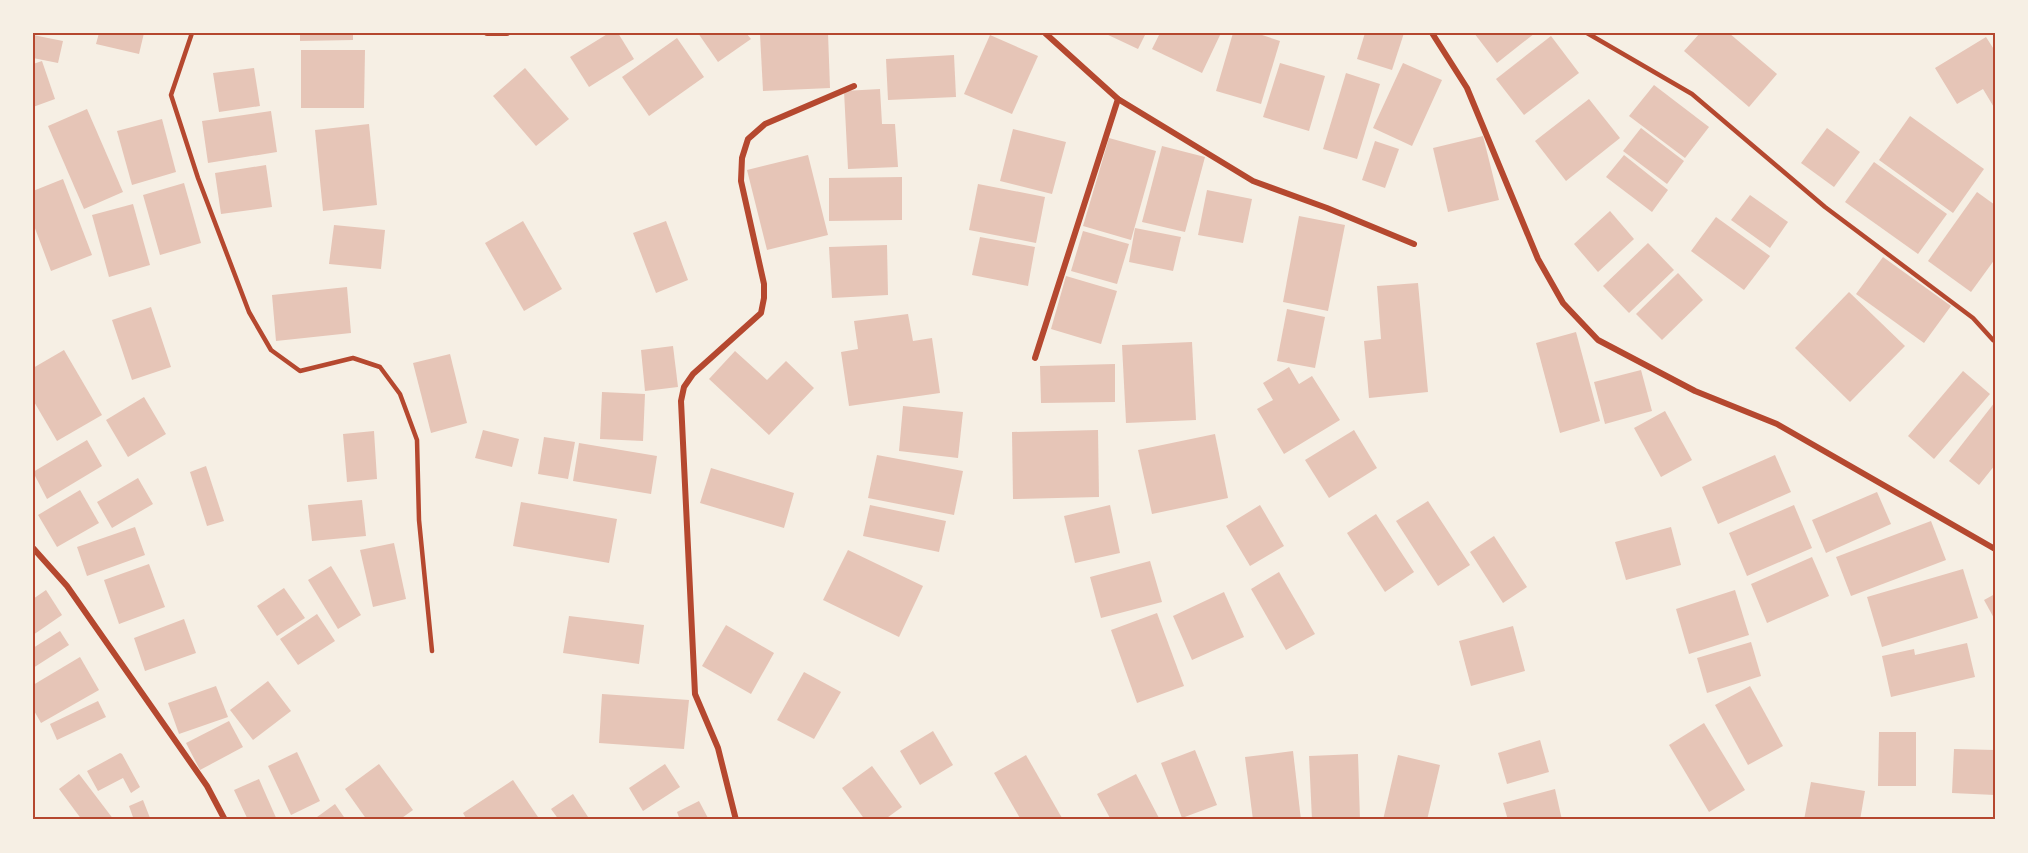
<svg xmlns="http://www.w3.org/2000/svg" width="2028" height="853" viewBox="0 0 2028 853" font-family="'PT Sans Narrow',sans-serif">
<style>
.building{fill:#e6c5b7}
.lines{fill:none;stroke-linecap:round;stroke-linejoin:round}
.service{stroke:#b5482f;stroke-width:4.5}
.minor{stroke:#b5482f;stroke-width:6}
.neatline{fill:none;stroke:#b5482f;stroke-width:2}
</style>
<rect width="100%" height="100%" fill="#f6efe4"/>
<g class="building">
<path d="M99,33H144L139,54L96,44Z"/>
<path d="M300,33H353V40L300,41Z"/>
<path d="M609,33H618L634,59L589,87L570,57Z"/>
<path d="M698,33H746L751,39L718,62Z"/>
<path d="M828,33L830,88L763,91L760,34Z"/>
<path d="M1104,33H1146L1138,49Z"/>
<path d="M1160,33H1221L1202,73L1152,49Z"/>
<path d="M1233,33H1256L1280,41L1261,104L1216,91Z"/>
<path d="M1365,33H1404L1392,70L1357,59Z"/>
<path d="M1474,33H1535L1497,63Z"/>
<path d="M1700,33H1729L1777,74L1749,107L1684,51Z"/>
<path d="M33,35L63,41L58,63L33,58Z"/>
<path d="M990,35L1038,56L1012,114L964,94Z"/>
<path d="M1551,36L1579,73L1524,115L1496,79Z"/>
<path d="M1986,37L1995,51V109L1983,89L1957,104L1935,68Z"/>
<path d="M677,38L704,77L649,116L622,77Z"/>
<path d="M301,50H365L364,108H301Z"/>
<path d="M954,55L956,97L888,100L886,59Z"/>
<path d="M42,61L55,99L33,107V64Z"/>
<path d="M1280,63L1325,76L1309,131L1263,117Z"/>
<path d="M1403,63L1442,80L1412,146L1373,128Z"/>
<path d="M254,68L260,106L219,112L213,73Z"/>
<path d="M525,68L569,119L536,146L493,96Z"/>
<path d="M1346,73L1380,84L1357,159L1323,149Z"/>
<path d="M1654,85L1709,127L1685,158L1629,116Z"/>
<path d="M880,89L882,124H895L898,167L848,169L844,91Z"/>
<path d="M1589,99L1620,138L1566,181L1535,141Z"/>
<path d="M87,109L123,192L84,209L48,126Z"/>
<path d="M271,111L277,152L208,163L202,121Z"/>
<path d="M1910,116L1984,169L1953,213L1879,160Z"/>
<path d="M162,119L176,172L132,185L117,131Z"/>
<path d="M369,124L377,205L323,211L315,130Z"/>
<path d="M1641,128L1684,161L1667,184L1623,151Z"/>
<path d="M1827,128L1860,152L1834,187L1801,163Z"/>
<path d="M1013,129L1066,142L1052,194L1000,181Z"/>
<path d="M1483,136L1499,200L1448,212L1433,148Z"/>
<path d="M1109,138L1156,151L1131,240L1083,226Z"/>
<path d="M1375,141L1399,149L1385,188L1362,180Z"/>
<path d="M1162,146L1205,157L1185,232L1142,222Z"/>
<path d="M808,155L828,235L767,250L747,170Z"/>
<path d="M1624,155L1668,190L1652,212L1606,177Z"/>
<path d="M1874,162L1947,214L1918,254L1845,202Z"/>
<path d="M266,165L272,207L221,214L215,173Z"/>
<path d="M902,177V220L829,221V178Z"/>
<path d="M63,179L92,255L51,271L33,223V191Z"/>
<path d="M184,183L201,243L160,255L143,195Z"/>
<path d="M978,184L1045,197L1036,243L969,230Z"/>
<path d="M1207,190L1252,199L1243,243L1198,235Z"/>
<path d="M1977,192L1995,205V259L1971,292L1928,261Z"/>
<path d="M1750,195L1788,222L1770,248L1731,220Z"/>
<path d="M133,204L150,265L109,277L92,215Z"/>
<path d="M1610,211L1634,239L1598,272L1574,244Z"/>
<path d="M1299,216L1345,225L1328,311L1283,302Z"/>
<path d="M1716,217L1770,256L1744,290L1691,251Z"/>
<path d="M523,221L562,289L524,311L485,243Z"/>
<path d="M666,221L688,280L656,293L633,233Z"/>
<path d="M334,225L385,230L381,269L329,264Z"/>
<path d="M1135,228L1181,237L1173,271L1129,262Z"/>
<path d="M1083,231L1129,244L1117,284L1071,271Z"/>
<path d="M980,237L1035,247L1028,286L972,275Z"/>
<path d="M1648,243L1674,270L1629,313L1603,286Z"/>
<path d="M887,245L888,295L832,298L829,247Z"/>
<path d="M1883,257L1951,306L1924,343L1856,294Z"/>
<path d="M1678,273L1703,300L1662,340L1636,314Z"/>
<path d="M1066,276L1117,291L1101,344L1051,329Z"/>
<path d="M1418,283L1428,392L1369,398L1364,341L1381,339L1377,286Z"/>
<path d="M347,287L351,333L276,341L272,295Z"/>
<path d="M1849,292L1905,346L1850,402L1795,348Z"/>
<path d="M151,307L171,367L132,380L112,320Z"/>
<path d="M1287,309L1325,317L1315,368L1277,361Z"/>
<path d="M908,314L913,341L932,338L940,393L849,406L841,352L858,349L854,321Z"/>
<path d="M1576,332L1600,421L1560,433L1536,343Z"/>
<path d="M1192,342L1196,420L1126,423L1122,345Z"/>
<path d="M673,346L678,387L645,391L641,350Z"/>
<path d="M64,350L102,415L57,441L33,400V368Z"/>
<path d="M735,351L767,380L786,361L814,388L769,435L709,379Z"/>
<path d="M450,354L467,423L431,433L413,363Z"/>
<path d="M1115,364V402L1041,403L1040,366Z"/>
<path d="M1289,367L1299,384L1312,376L1340,420L1284,454L1257,409L1273,400L1263,383Z"/>
<path d="M1641,370L1652,411L1605,424L1594,382Z"/>
<path d="M1963,371L1990,394L1934,459L1908,436Z"/>
<path d="M602,392L645,394L643,441L600,439Z"/>
<path d="M144,397L166,434L128,457L106,420Z"/>
<path d="M1995,402V465L1979,485L1949,461Z"/>
<path d="M903,406L963,412L958,458L899,451Z"/>
<path d="M1665,411L1692,460L1661,477L1634,428Z"/>
<path d="M483,430L519,439L512,467L475,458Z"/>
<path d="M1098,430L1099,497L1013,499L1012,432Z"/>
<path d="M1354,430L1377,468L1329,498L1305,460Z"/>
<path d="M374,431L377,479L347,482L343,434Z"/>
<path d="M1215,434L1228,498L1152,514L1138,450Z"/>
<path d="M544,437L575,442L568,479L538,474Z"/>
<path d="M87,440L102,466L47,499L33,472Z"/>
<path d="M579,443L657,456L651,494L573,481Z"/>
<path d="M877,455L963,471L954,515L868,498Z"/>
<path d="M1775,455L1791,492L1718,524L1702,487Z"/>
<path d="M206,466L224,521L207,526L190,472Z"/>
<path d="M711,468L794,493L784,528L700,503Z"/>
<path d="M138,478L153,504L112,528L97,502Z"/>
<path d="M80,490L99,523L57,547L38,515Z"/>
<path d="M1877,492L1891,524L1826,553L1812,520Z"/>
<path d="M362,500L366,536L312,541L308,505Z"/>
<path d="M1428,501L1470,565L1438,586L1396,521Z"/>
<path d="M521,502L617,519L609,563L513,546Z"/>
<path d="M870,505L946,521L939,552L863,536Z"/>
<path d="M1110,505L1120,553L1075,563L1064,516Z"/>
<path d="M1260,505L1284,546L1250,566L1226,526Z"/>
<path d="M1794,505L1812,548L1747,576L1729,533Z"/>
<path d="M1376,514L1414,572L1385,592L1347,533Z"/>
<path d="M1931,521L1946,560L1851,596L1836,557Z"/>
<path d="M135,527L145,555L87,576L77,547Z"/>
<path d="M1671,527L1681,565L1626,580L1615,542Z"/>
<path d="M1494,536L1527,587L1503,603L1470,552Z"/>
<path d="M394,543L406,599L373,607L360,550Z"/>
<path d="M848,550L923,586L899,637L823,600Z"/>
<path d="M1812,557L1829,596L1767,623L1751,584Z"/>
<path d="M1150,561L1162,602L1101,618L1090,577Z"/>
<path d="M149,564L165,607L119,624L104,580Z"/>
<path d="M331,566L361,615L338,629L308,580Z"/>
<path d="M1963,569L1978,618L1882,647L1867,597Z"/>
<path d="M1279,572L1315,634L1286,650L1251,589Z"/>
<path d="M284,588L305,618L277,636L257,606Z"/>
<path d="M46,590L62,615L33,635V599Z"/>
<path d="M1735,590L1749,635L1689,654L1676,609Z"/>
<path d="M1224,592L1244,637L1192,660L1173,616Z"/>
<path d="M1995,594V620L1984,600Z"/>
<path d="M1157,613L1184,686L1137,703L1111,630Z"/>
<path d="M317,614L335,641L298,665L280,639Z"/>
<path d="M569,616L644,625L639,664L563,653Z"/>
<path d="M184,619L196,653L145,671L134,638Z"/>
<path d="M726,625L774,653L751,694L702,666Z"/>
<path d="M1513,626L1525,671L1471,686L1459,641Z"/>
<path d="M60,631L69,645L33,668V648Z"/>
<path d="M1751,642L1761,676L1707,693L1697,658Z"/>
<path d="M1967,643L1975,677L1891,697L1882,656L1914,649L1915,655Z"/>
<path d="M80,657L99,690L41,723L33,709V685Z"/>
<path d="M804,672L841,692L814,739L777,720Z"/>
<path d="M268,681L291,711L253,740L230,710Z"/>
<path d="M216,686L228,717L179,734L168,703Z"/>
<path d="M1750,686L1783,746L1748,765L1715,705Z"/>
<path d="M602,694L689,700L684,749L599,743Z"/>
<path d="M98,701L106,717L57,740L50,724Z"/>
<path d="M229,721L243,747L200,770L186,743Z"/>
<path d="M1704,723L1745,790L1709,812L1669,745Z"/>
<path d="M933,731L953,765L920,785L900,751Z"/>
<path d="M1879,732H1916V786H1878Z"/>
<path d="M1540,740L1549,772L1507,784L1498,753Z"/>
<path d="M1954,749L1995,750V795L1952,793Z"/>
<path d="M1195,750L1217,805L1182,818L1161,763Z"/>
<path d="M1293,751L1301,820H1253L1245,757Z"/>
<path d="M297,752L320,801L291,815L268,766Z"/>
<path d="M120,753L122,754L140,787L131,793L123,778L98,791L87,771Z"/>
<path d="M1358,754L1360,820H1312L1309,756Z"/>
<path d="M1026,755L1062,818L1058,820H1021L994,773Z"/>
<path d="M1398,755L1440,765L1427,820H1383Z"/>
<path d="M379,764L413,810L399,820H367L345,789Z"/>
<path d="M665,764L680,787L643,811L629,788Z"/>
<path d="M872,766L902,807L884,820H865L842,788Z"/>
<path d="M79,774L114,820H82L59,789Z"/>
<path d="M1136,774L1160,820H1111L1097,794Z"/>
<path d="M259,779L277,820H248L234,790Z"/>
<path d="M513,780L540,820H467L463,813Z"/>
<path d="M1811,782L1865,791L1860,820H1804Z"/>
<path d="M1555,789L1562,820H1508L1503,803Z"/>
<path d="M573,794L590,820H559L551,809Z"/>
<path d="M143,800L150,818L134,820L129,806Z"/>
<path d="M699,801L709,820H680L677,812Z"/>
<path d="M335,804L346,820H313Z"/>
</g>
<g class="lines">
<g class="service">
<path d="M192,33L171,95L198,178L249,312L271,350L300,371L353,358L380,367L400,394L417,440L419,520L432,651"/>
<path d="M1587,33L1692,94L1825,207L1973,318L1993,340L1995,338"/>
</g>
<g class="minor">
<path d="M487,33H507"/>
<path d="M1045,33L1118,99L1253,181L1327,208L1414,244"/>
<path d="M1432,33L1467,88L1538,259L1563,303L1598,340L1695,391L1777,424L1995,549"/>
<path d="M1035,358L1118,99"/>
<path d="M33,548L67,586L207,786L225,820"/>
<path d="M736,820L718,748L695,694L681,401L684,387L693,374L761,313L764,298V284L741,181L742,158L748,139L765,124L854,86"/>
</g>
</g>
<rect width="2028" height="853" fill="none" stroke="#f6efe4" stroke-width="69"/>
<rect x="34" y="34" width="1960" height="784" class="neatline"/>
</svg>
